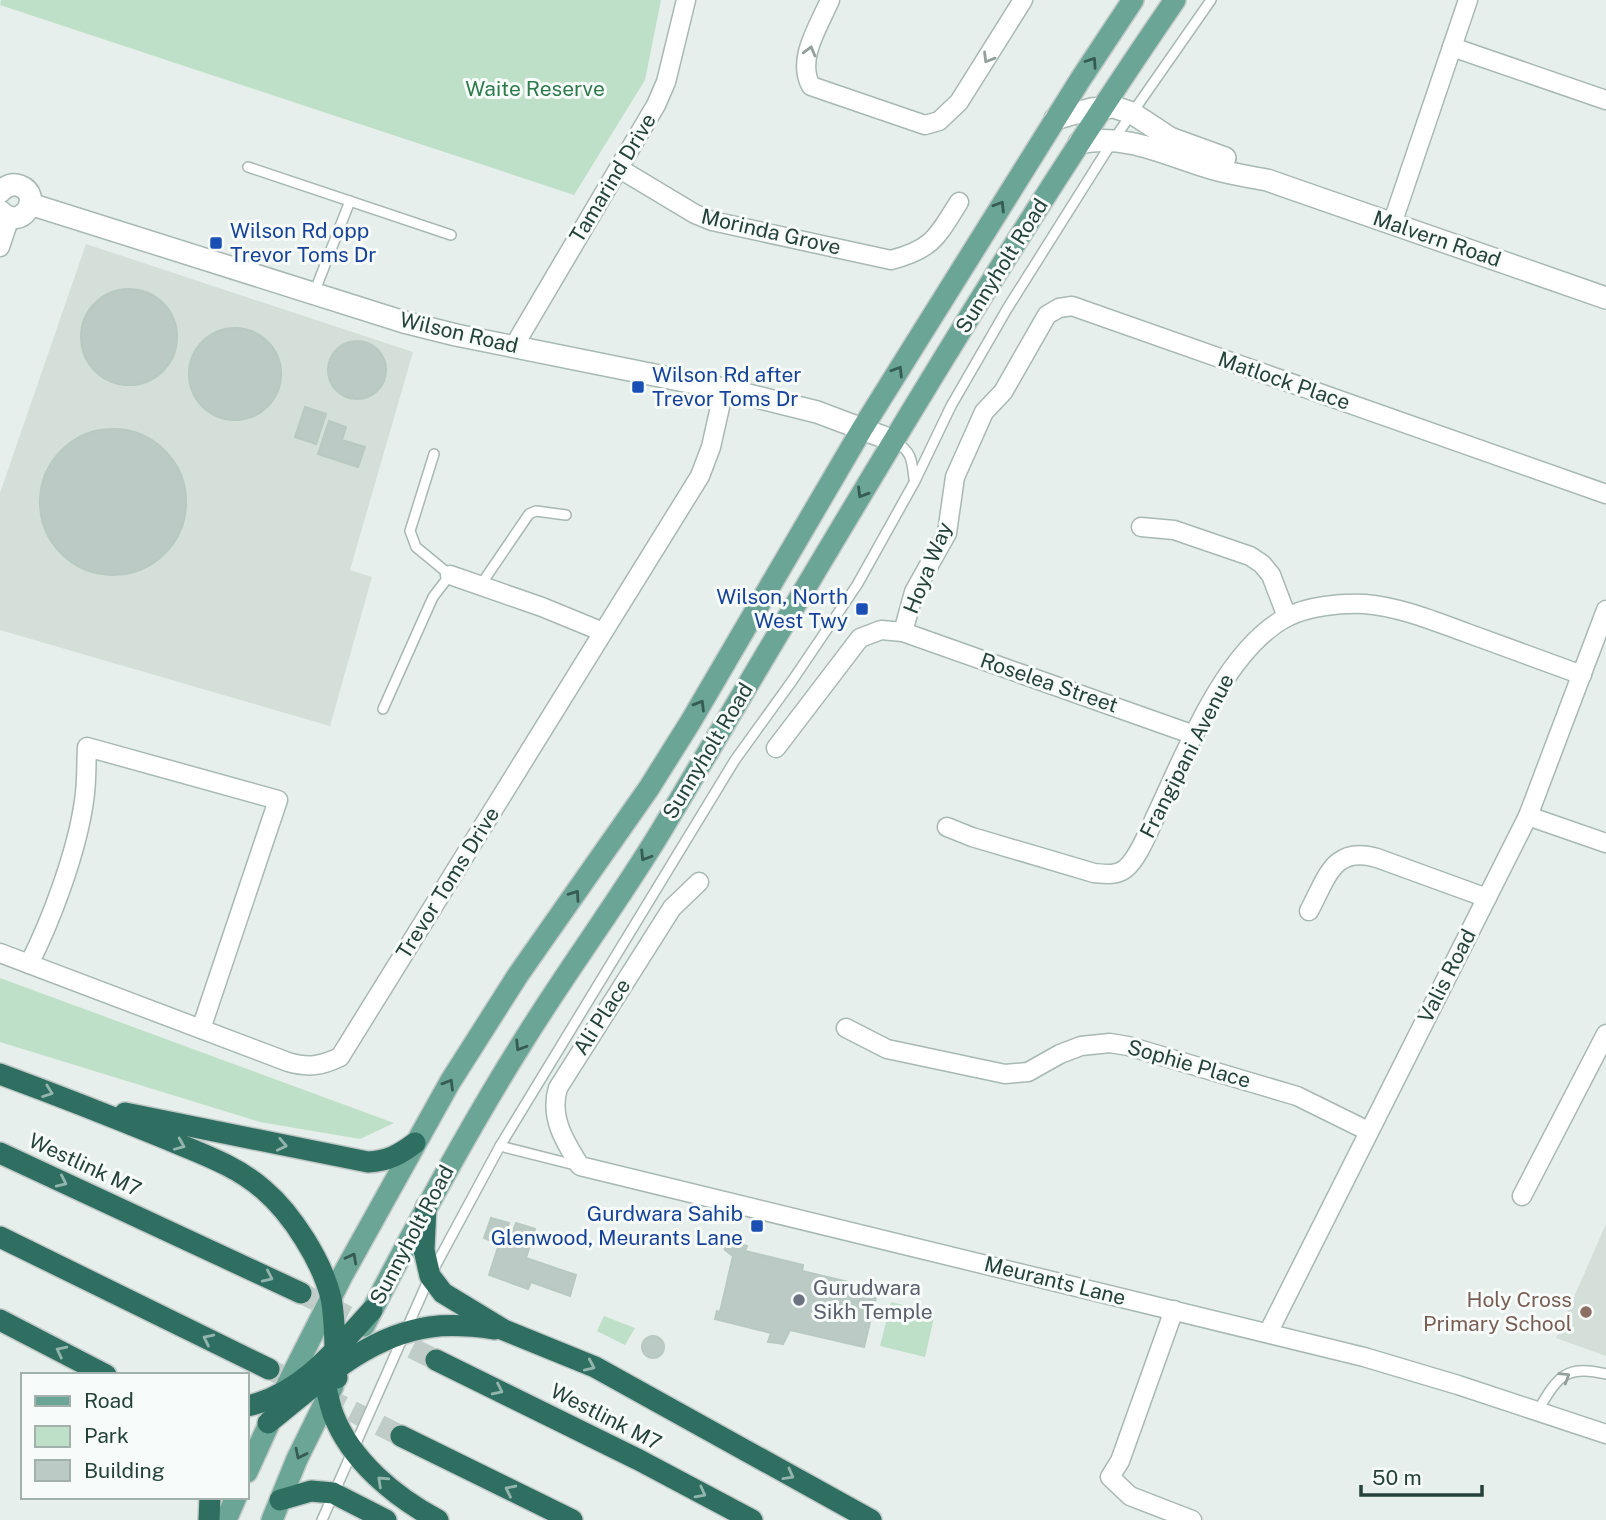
<svg xmlns="http://www.w3.org/2000/svg" width="1606" height="1520" viewBox="0 0 1606 1520" font-family="'Public Sans',sans-serif">
<style>
.built{fill:#d4dfda}
.green{fill:#bfe0c8}
.building{fill:#bbcac4;stroke:#b8c9c2;stroke-width:2}
.lines{fill:none;stroke-linecap:round;stroke-linejoin:round}
.motorway-tunnel{stroke:#bfccc8;stroke-width:21;stroke-dasharray:21 10;stroke-linecap:butt}
.service-casing{stroke:#a8b8b2;stroke-width:12}
.minor-casing{stroke:#a8b8b2;stroke-width:21}
.tertiary-casing{stroke:#a8b8b2;stroke-width:24}
.primary-casing{stroke:#c2cac8;stroke-width:24}
.motorway-casing{stroke:#c2cac8;stroke-width:24}
.service{stroke:#fff;stroke-width:9}
.minor{stroke:#fff;stroke-width:18}
.tertiary{stroke:#fff;stroke-width:21}
.primary{stroke:#6aa596;stroke-width:21}
.motorway{stroke:#2f6f62;stroke-width:21}
.oneway{stroke:#92a09c}
.oneway2{stroke:#365b51}
.oneway3{stroke:#93b5ae}
.transit-dot{fill:#1a4fb4;stroke:#f7fbf9;stroke-width:2.5}
.worship-dot{fill:#6b7280;stroke:#f7fbf9;stroke-width:2.5}
.education-dot{fill:#8d6e63;stroke:#f7fbf9;stroke-width:2.5}
.labels{text-anchor:middle;stroke-width:6;stroke-linejoin:round;paint-order:stroke}
.park-label{font-size:21px;fill:#2d7a4b;stroke:#f7fbf9}
.street-label{font-size:21px;fill:#24423a;stroke:#f7fbf9}
.transit-label{font-size:21px;fill:#164399;stroke:#f7fbf9;text-anchor:start}
.worship-label{font-size:21px;fill:#5b616d;stroke:#f7fbf9;text-anchor:start}
.education-label{font-size:21px;fill:#785e54;stroke:#f7fbf9;text-anchor:end}
</style>
<rect width="100%" height="100%" fill="#e6efeb"/>
<g class="built">
<path d="M86,244L413,352L350,570L372,577L330,726L0,630V493Z"/>
<path d="M1606,1224V1356L1556,1338Z"/>
</g>
<g class="green">
<path d="M1,0H661L645,80L574,195L0,5Z"/>
<path d="M0,978L394,1123L360,1139L260,1122L0,1042Z"/>
<path d="M891,1302L935,1313L925,1357L880,1346Z"/>
<path d="M604,1316L635,1328L625,1345L597,1331Z"/>
</g>
<g class="building">
<circle cx="129" cy="337" r="48"/>
<circle cx="235" cy="374" r="46"/>
<circle cx="357" cy="370" r="29"/>
<path d="M305,407L326,414L316,444L295,437Z"/>
<path d="M329,421L346,427L342,440L365,447L358,467L318,454Z"/>
<circle cx="113" cy="502" r="73"/>
<path d="M491,1218L509,1223L501,1244L507,1246L516,1223L535,1229L526,1258L576,1275L570,1296L531,1282L528,1289L489,1275L499,1244L484,1238Z"/>
<path d="M728,1241L747,1246L745,1251L803,1265L802,1271L878,1289L864,1347L790,1330L783,1344L778,1343L768,1342L771,1333L715,1319L717,1311L720,1312L733,1256L725,1250L724,1244Z"/>
<circle cx="653" cy="1347" r="11"/>
</g>
<g class="lines">
<g class="motorway-tunnel">
<path d="M301,1293L436,1360"/>
<path d="M269,1369L401,1436"/>
</g>
<defs>
<g id="service">
<path d="M248,167L451,235"/>
<path d="M314,293L350,201"/>
<path d="M895,442C912,451 912,461 914,479"/>
<path d="M480,586L529,514L536,511L566,515"/>
<path d="M383,709L433,597L450,575L416,547L410,531L434,454"/>
<path d="M500,1146L579,1166"/>
<path d="M1538,1410C1558,1377 1565,1364 1606,1374"/>
<path d="M322,1520L430,1276L500,1146L735,760L792,681L857,585L915,481L951,406L1007,309L1114,139L1211,0"/>
</g>
<g id="minor">
<path d="M830,0C819,26 796,59 811,86L925,125L939,121L959,102L1023,0"/>
<path d="M1452,47L1606,100"/>
<path d="M620,169L695,214L712,221L891,260C933,249 937,237 959,202"/>
<path d="M1392,224L1468,0"/>
<path d="M0,247L10,217"/>
<path d="M514,346L656,105L666,82L686,0"/>
<path d="M1141,527L1174,530L1250,556L1262,564L1271,575L1287,617"/>
<path d="M450,575L542,607L603,632"/>
<path d="M903,632L914,592L947,533L955,477L984,412L1003,392L1047,315L1059,308L1072,306L1606,494"/>
<path d="M776,748L860,638L881,630L903,632L1194,735"/>
<path d="M1528,816L1606,843"/>
<path d="M947,827L972,837L1094,873C1105,874 1116,876 1125,869C1139,858 1151,825 1159,809C1187,749 1226,649 1287,617C1309,606 1340,603 1365,604C1400,607 1434,621 1467,633C1505,647 1544,661 1582,675"/>
<path d="M699,882L672,908L558,1088C549,1117 565,1142 580,1166L1364,1357L1458,1385L1606,1434"/>
<path d="M1309,911C1327,878 1333,845 1377,858L1487,898"/>
<path d="M0,953L288,1062C308,1068 321,1066 340,1057L700,476L711,447L724,389"/>
<path d="M29,964C52,919 77,851 84,801C87,783 86,765 87,747L278,800L201,1029"/>
<path d="M846,1028L887,1049L1005,1074L1028,1072L1060,1054L1081,1046L1110,1043L1128,1046L1297,1096L1368,1131"/>
<path d="M1522,1196L1606,1034"/>
<path d="M1174,1310L1120,1461L1110,1477L1130,1496L1192,1520"/>
<path d="M1268,1333L1528,816L1606,610"/>
</g>
<g id="tertiary">
<path d="M1055,119L1091,109L1114,107L1132,113L1170,138L1225,158"/>
<path d="M1079,143C1130,133 1167,156 1214,169C1232,174 1250,177 1267,180L1606,298"/>
<path d="M0,192C6,186 12,183 20,186C44,195 22,233 0,211"/>
<path d="M30,204L404,322L456,335L724,389L817,412L894,441"/>
</g>
<g id="primary">
<path d="M364,1326C414,1229 466,1132 524,1040C568,969 618,902 661,831C828,551 991,268 1175,0"/>
<path d="M247,1472L284,1391L342,1276L450,1082L518,975L649,788L691,721L862,429L1080,80L1133,0"/>
<path d="M226,1520L236,1497"/>
<path d="M272,1520L297,1459L333,1386"/>
</g>
<g id="motorway">
<path d="M0,1074C57,1095 113,1117 169,1140C202,1154 237,1166 264,1190C292,1214 322,1261 331,1298C336,1323 334,1352 337,1378"/>
<path d="M125,1113L368,1162C388,1161 399,1155 415,1143"/>
<path d="M0,1153L301,1293"/>
<path d="M426,1207L424,1250L430,1276L443,1293L504,1330L595,1367L871,1520"/>
<path d="M0,1237L269,1369"/>
<path d="M0,1320L106,1375"/>
<path d="M436,1360L639,1460L752,1520"/>
<path d="M321,1366C325,1382 328,1399 333,1414C351,1461 395,1497 438,1520"/>
<path d="M247,1406C300,1395 338,1348 372,1310"/>
<path d="M268,1423C317,1384 366,1336 430,1327C452,1324 474,1326 495,1329"/>
<path d="M401,1436L572,1520"/>
<path d="M280,1500L311,1491L333,1493L386,1520"/>
<path d="M209,1520L210,1497"/>
</g>
</defs>
<use href="#service" class="service-casing"/>
<use href="#minor" class="minor-casing"/>
<use href="#tertiary" class="tertiary-casing"/>
<use href="#primary" class="primary-casing"/>
<use href="#motorway" class="motorway-casing"/>
<use href="#service" class="service"/>
<use href="#minor" class="minor"/>
<use href="#tertiary" class="tertiary"/>
<use href="#primary" class="primary"/>
<use href="#motorway" class="motorway"/>
</g>
<defs><path id="oneway-chevron" d="M-2-3.5L2.5 0L-2 3.5" fill="none" stroke-width="1.6" stroke-linecap="round" stroke-linejoin="round" transform="scale(1.75)"/></defs>
<g class="oneway">
<use href="#oneway-chevron" transform="translate(810 51) rotate(-75)"/>
<use href="#oneway-chevron" transform="translate(988 58) rotate(121)"/>
<use href="#oneway-chevron" transform="translate(1565 1377) rotate(-32)"/>
</g>
<g class="oneway2">
<use href="#oneway-chevron" transform="translate(1092 62) rotate(-56)"/>
<use href="#oneway-chevron" transform="translate(1000 206) rotate(-58)"/>
<use href="#oneway-chevron" transform="translate(898 371) rotate(-58)"/>
<use href="#oneway-chevron" transform="translate(862 493) rotate(121)"/>
<use href="#oneway-chevron" transform="translate(700 705) rotate(-59)"/>
<use href="#oneway-chevron" transform="translate(645 856) rotate(122)"/>
<use href="#oneway-chevron" transform="translate(575 895) rotate(-55)"/>
<use href="#oneway-chevron" transform="translate(520 1046) rotate(122)"/>
<use href="#oneway-chevron" transform="translate(449 1084) rotate(-59)"/>
<use href="#oneway-chevron" transform="translate(352 1258) rotate(-62)"/>
<use href="#oneway-chevron" transform="translate(300 1454) rotate(116)"/>
</g>
<g class="oneway3">
<use href="#oneway-chevron" transform="translate(48 1092) rotate(20)"/>
<use href="#oneway-chevron" transform="translate(180 1145) rotate(23)"/>
<use href="#oneway-chevron" transform="translate(282 1145) rotate(12)"/>
<use href="#oneway-chevron" transform="translate(62 1182) rotate(25)"/>
<use href="#oneway-chevron" transform="translate(268 1277) rotate(25)"/>
<use href="#oneway-chevron" transform="translate(208 1339) rotate(-154)"/>
<use href="#oneway-chevron" transform="translate(61 1351) rotate(-153)"/>
<use href="#oneway-chevron" transform="translate(590 1366) rotate(24)"/>
<use href="#oneway-chevron" transform="translate(498 1390) rotate(26)"/>
<use href="#oneway-chevron" transform="translate(789 1475) rotate(29)"/>
<use href="#oneway-chevron" transform="translate(382 1481) rotate(-137)"/>
<use href="#oneway-chevron" transform="translate(510 1490) rotate(-154)"/>
<use href="#oneway-chevron" transform="translate(701 1493) rotate(28)"/>
</g>
<g class="transit-dot">
<rect x="209" y="236" width="14" height="14" rx="3.5"/>
<rect x="631" y="380" width="14" height="14" rx="3.5"/>
<rect x="855" y="602" width="14" height="14" rx="3.5"/>
<rect x="750" y="1219" width="14" height="14" rx="3.5"/>
</g>
<circle class="worship-dot" cx="799" cy="1300" r="7"/>
<circle class="education-dot" cx="1586" cy="1312" r="7"/>
<g class="labels">
<g class="park-label">
<text x="535" y="96">Waite Reserve</text>
</g>
<g class="street-label">
<text transform="translate(613 178) rotate(-59)" y="7">Tamarind Drive</text>
<text transform="translate(771 232) rotate(13)" y="7">Morinda Grove</text>
<text transform="translate(1437 239) rotate(19)" y="7">Malvern Road</text>
<text transform="translate(1002 266) rotate(-58)" y="7">Sunnyholt Road</text>
<text transform="translate(459 333) rotate(13)" y="7">Wilson Road</text>
<text transform="translate(1284 381) rotate(19)" y="7">Matlock Place</text>
<text transform="translate(928 568) rotate(-68)" y="7">Hoya Way</text>
<text transform="translate(1049 683) rotate(19)" y="7">Roselea Street</text>
<text transform="translate(708 751) rotate(-59)" y="7">Sunnyholt Road</text>
<text transform="translate(1187 756) rotate(-63)" y="7">Frangipani Avenue</text>
<text transform="translate(448 883) rotate(-58)" y="7">Trevor Toms Drive</text>
<text transform="translate(1447 976) rotate(-63)" y="7">Valis Road</text>
<text transform="translate(602 1017) rotate(-57)" y="7">Ali Place</text>
<text transform="translate(1189 1064) rotate(16)" y="7">Sophie Place</text>
<text transform="translate(85 1165) rotate(25)" y="7">Westlink M7</text>
<text transform="translate(412 1235) rotate(-62)" y="7">Sunnyholt Road</text>
<text transform="translate(1055 1281) rotate(14)" y="7">Meurants Lane</text>
<text transform="translate(606 1417) rotate(27)" y="7">Westlink M7</text>
</g>
<g class="transit-label">
<text x="230" y="238">Wilson Rd opp<tspan x="230" dy="24">Trevor Toms Dr</tspan></text>
<text x="652" y="382">Wilson Rd after<tspan x="652" dy="24">Trevor Toms Dr</tspan></text>
<text x="848" y="604" text-anchor="end">Wilson, North<tspan x="848" dy="24">West Twy</tspan></text>
<text x="743" y="1221" text-anchor="end">Gurdwara Sahib<tspan x="743" dy="24">Glenwood, Meurants Lane</tspan></text>
</g>
<g class="worship-label">
<text x="813" y="1295">Gurudwara<tspan x="813" dy="24">Sikh Temple</tspan></text>
</g>
<g class="education-label">
<text x="1572" y="1307">Holy Cross<tspan x="1572" dy="24">Primary School</tspan></text>
</g>
</g>
<rect x="21" y="1373" width="228" height="126" fill="#f7fbf9" stroke="#a3b1ad" stroke-width="2"/>
<rect x="35" y="1396" width="35" height="10" fill="#6aa596" stroke="#a3b1ad" stroke-width="2"/>
<text x="84" y="1408" font-size="21" fill="#24423a">Road</text>
<rect x="35" y="1426" width="35" height="21" fill="#bfe0c8" stroke="#a3b1ad" stroke-width="2"/>
<text x="84" y="1443" font-size="21" fill="#24423a">Park</text>
<rect x="35" y="1460" width="35" height="21" fill="#bbcac4" stroke="#a3b1ad" stroke-width="2"/>
<text x="84" y="1478" font-size="21" fill="#24423a">Building</text>
<path d="M1361 1485v10h121v-10" fill="none" stroke="#24423a" stroke-width="3.5"/>
<text x="1372" y="1485" font-size="21" fill="#24423a" stroke="#f7fbf9" stroke-width="5" paint-order="stroke">50 m</text>
</svg>
